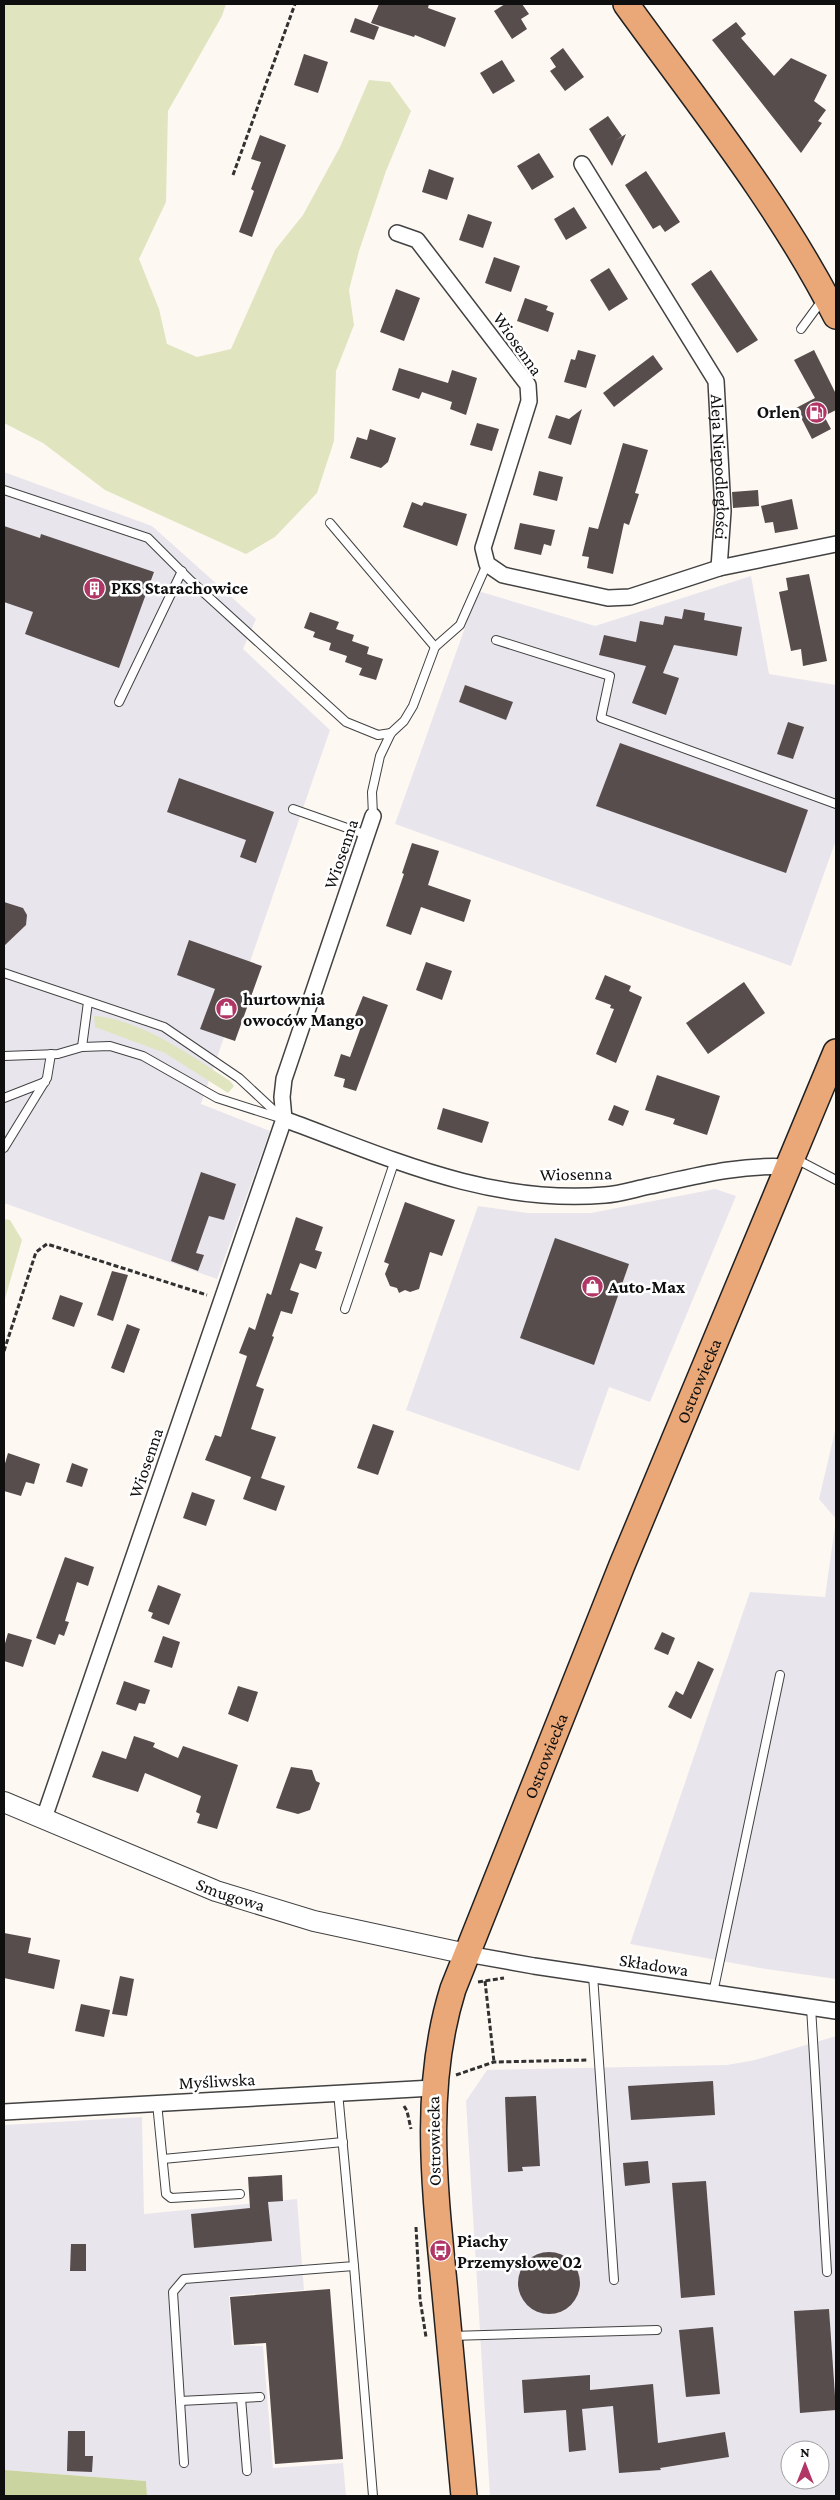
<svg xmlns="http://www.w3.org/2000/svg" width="840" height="2500" viewBox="0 0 840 2500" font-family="'Crimson Pro',serif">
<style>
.industrial{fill:#e9e5ed;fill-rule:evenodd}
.green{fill:#e0e5bf}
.forest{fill:#c9d4a0}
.building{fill:#574d4d}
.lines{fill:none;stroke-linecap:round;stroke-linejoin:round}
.service-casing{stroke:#424242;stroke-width:10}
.minor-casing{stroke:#424242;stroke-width:18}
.tertiary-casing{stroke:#424242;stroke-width:22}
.primary-casing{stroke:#202020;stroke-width:28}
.path{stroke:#313131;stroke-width:3;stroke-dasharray:5 2.5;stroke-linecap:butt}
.service{stroke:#fff;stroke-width:8}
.minor{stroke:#fff;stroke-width:15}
.tertiary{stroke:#fff;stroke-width:20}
.primary{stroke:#eaa777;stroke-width:25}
.labels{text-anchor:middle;stroke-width:5;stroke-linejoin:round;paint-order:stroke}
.street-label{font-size:18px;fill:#0f0f0f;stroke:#fff}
.poi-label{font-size:18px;font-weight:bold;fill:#0f0f0f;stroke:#fff;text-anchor:start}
</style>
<rect width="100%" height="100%" fill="#fef8f3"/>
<g class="industrial">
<path d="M4,472L152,526L256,619L243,649L330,730L201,1104L270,1131L217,1279L4,1203Z"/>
<path d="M751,576L769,674L836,685V840L791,966L395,824L478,591L595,626Z"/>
<path d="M715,1189L736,1196L650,1402L609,1387L579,1471L406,1410L478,1206L528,1213H591Z"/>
<path d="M836,1427V1979L766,1969L630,1944L750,1592L825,1597L836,1519L819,1499Z"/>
<path d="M833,2037H836V2496H490L466,2101L487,2070L727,2065L755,2060ZM790,2450H820V2480H790Z"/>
<path d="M142,2117L144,2214L297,2199L304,2290L229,2296L232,2345L263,2346L273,2468L343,2463L346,2496H147L146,2481L4,2470V2125Z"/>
</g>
<g class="green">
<path d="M4,4H226L222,16L168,111L166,202L139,259L159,309L167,344L197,357L231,349L275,250L303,215L340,147L369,80L390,82L411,111L386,171L359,251L349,290L354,325L336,371L334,441L317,493L275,537L246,554L105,490L43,443L4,423Z"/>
<path d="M94,1016C138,1018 194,1057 230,1081L234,1086L228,1093L165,1053L95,1027Z"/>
<path d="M4,1219L10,1220L22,1240L4,1302Z"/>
</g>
<path class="forest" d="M4,2470L146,2481L147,2496H4Z"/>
<g class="building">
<path d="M379,4H429L428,8L456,18L445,47L415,35L414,37L371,23Z"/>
<path d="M505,4H522L529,14L521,19L527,29L512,39L494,11Z"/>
<path d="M355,18L379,27L374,40L350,32Z"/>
<path d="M736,22L746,34L741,38L774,76L791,58L827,75L814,101L826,110L818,121L822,123L801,153L712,40Z"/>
<path d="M563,48L584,77L565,91L550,71L556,67L550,58Z"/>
<path d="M304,54L328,62L318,93L294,85Z"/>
<path d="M502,60L515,81L493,94L480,73Z"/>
<path d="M608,116L622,136L616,140L626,134L612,166L589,129Z"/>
<path d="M260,135L286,145L252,237L239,232L254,191L251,189L261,162L251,159Z"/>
<path d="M539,153L554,177L532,190L517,166Z"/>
<path d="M429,169L454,178L447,200L422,192Z"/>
<path d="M646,171L680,222L665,232L660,225L653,229L625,185Z"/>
<path d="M574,207L587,228L566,240L554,219Z"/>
<path d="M468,214L492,222L483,248L459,240Z"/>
<path d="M494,257L520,266L511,292L485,283Z"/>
<path d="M609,268L628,299L609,311L590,280Z"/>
<path d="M711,270L758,340L737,353L691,284Z"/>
<path d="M396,289L420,298L404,341L380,332Z"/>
<path d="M525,298L548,306L546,310L554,313L548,332L517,321Z"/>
<path d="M578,350L596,355L586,388L564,382L571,359L575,360Z"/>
<path d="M814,350L836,394V410L824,416L831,429L812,439L796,408L815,398L794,360Z"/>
<path d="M653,355L663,369L614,407L603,393Z"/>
<path d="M399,368L448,383L452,370L477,378L466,415L450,409L452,402L422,392L419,399L392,390Z"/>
<path d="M582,409L571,445L548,438L556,415L569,419Z"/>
<path d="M477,423L499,429L492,451L470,445Z"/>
<path d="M370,429L396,438L388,462L381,468L350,458L357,437L367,440Z"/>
<path d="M623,443L648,450L635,493L639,494L629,525L624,523L613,574L587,568L589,557L582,556L589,527L598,529Z"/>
<path d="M539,471L563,477L557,501L533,495Z"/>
<path d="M758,490L759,506L733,508L732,492Z"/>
<path d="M792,499L798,529L775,533L773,522L765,523L761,506Z"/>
<path d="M412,502L422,506L424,502L467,514L457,546L403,527Z"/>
<path d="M520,523L555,530L551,546L544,544L541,555L514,549Z"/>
<path d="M4,526L40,538L41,534L154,572L119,668L25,634L33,612L4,602Z"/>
<path d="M809,574L827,661L803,666L801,649L791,651L779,592L788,590L786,578Z"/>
<path d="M684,609L705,613L704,620L742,627L737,656L674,645L663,673L679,678L666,715L632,703L646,666L599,655L604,635L636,642L640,621L663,625L665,616L682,619Z"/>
<path d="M310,612L339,622L336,629L354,635L352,641L369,647L367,654L383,659L376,680L359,675L362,668L345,662L347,656L329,650L331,643L313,637L315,632L304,628Z"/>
<path d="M465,685L513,702L506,720L459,702Z"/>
<path d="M788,722L804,727L793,759L777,754Z"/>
<path d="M620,743L808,810L786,873L596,806Z"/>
<path d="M179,778L274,812L256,863L240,857L246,840L167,812Z"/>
<path d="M412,843L439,851L428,885L471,900L464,922L421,907L411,935L386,926L404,874L402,873Z"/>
<path d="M4,902L23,908L27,915L26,925L4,946Z"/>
<path d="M189,940L262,966L235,1041L200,1029L215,989L177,975Z"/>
<path d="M426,962L452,971L442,1000L416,990Z"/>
<path d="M605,975L631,986L629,991L642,997L616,1063L596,1054L614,1009L610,1008L611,1005L595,999Z"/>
<path d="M744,982L765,1013L708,1054L686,1023Z"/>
<path d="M363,996L388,1005L356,1091L343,1087L345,1079L334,1076L341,1054L350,1057L362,1024L353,1021Z"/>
<path d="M657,1075L720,1096L707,1135L673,1124L675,1119L645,1110Z"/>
<path d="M614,1105L629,1111L623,1126L608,1120Z"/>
<path d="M443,1108L489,1122L482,1143L437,1129Z"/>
<path d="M201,1172L236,1184L224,1220L209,1216L196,1253L204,1255L198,1271L171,1261Z"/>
<path d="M405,1202L455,1220L442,1256L430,1252L419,1289L410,1292L405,1290L399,1293L397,1288L390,1286L385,1274L389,1264L384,1262Z"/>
<path d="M296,1217L323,1227L315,1250L322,1252L316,1269L300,1263L290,1290L299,1293L292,1314L281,1311L272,1336L274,1337L256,1386L264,1389L251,1429L276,1437L261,1478L285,1486L276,1511L243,1499L251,1477L205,1460L215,1435L221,1437L247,1356L239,1353L249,1327L255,1330L267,1293L271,1295Z"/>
<path d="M555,1238L629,1264L594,1365L520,1338Z"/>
<path d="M112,1271L128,1275L113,1321L97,1315Z"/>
<path d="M60,1295L83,1303L74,1327L52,1319Z"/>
<path d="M127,1324L140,1329L124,1373L111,1368Z"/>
<path d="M373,1424L394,1431L378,1475L357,1468Z"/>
<path d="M8,1453L40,1464L34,1484L26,1482L21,1496L4,1491V1467Z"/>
<path d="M72,1463L88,1469L82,1487L66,1482Z"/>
<path d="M192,1492L215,1500L206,1526L183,1518Z"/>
<path d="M65,1557L94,1567L88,1586L77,1582L65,1621L69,1622L64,1636L59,1634L55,1645L36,1638Z"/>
<path d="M158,1585L181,1594L169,1625L151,1618L153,1613L148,1611Z"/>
<path d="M662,1632L675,1638L668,1655L654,1649Z"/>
<path d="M8,1633L32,1640L23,1667L4,1661V1647Z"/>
<path d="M163,1636L180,1642L172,1668L154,1662Z"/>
<path d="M698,1661L714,1669L691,1719L668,1707L676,1691L683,1695Z"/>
<path d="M124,1681L150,1690L145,1704L139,1703L136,1711L116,1704Z"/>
<path d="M238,1686L258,1692L248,1722L228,1714Z"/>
<path d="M134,1736L155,1743L153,1747L178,1758L183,1746L238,1765L217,1829L197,1823L200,1814L196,1812L201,1796L145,1773L138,1792L92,1777L102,1751L126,1759Z"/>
<path d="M291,1767L312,1770L316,1781L320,1783L310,1810L298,1814L276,1808Z"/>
<path d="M4,1933L31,1938L28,1953L60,1960L54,1989L4,1978Z"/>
<path d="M120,1976L134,1979L127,2016L112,2014Z"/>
<path d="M81,2004L110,2010L104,2037L75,2031Z"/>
<path d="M713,2081L715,2115L631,2120L628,2086Z"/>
<path d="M536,2096L540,2166L522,2167L523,2171L508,2172L505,2097Z"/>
<path d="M648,2161L650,2183L625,2186L623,2163Z"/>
<path d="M282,2175L283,2201L268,2202L272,2241L194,2248L191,2214L250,2208L248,2177Z"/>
<path d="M706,2181L715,2295L681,2298L672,2183Z"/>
<path d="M71,2244H86V2271H70Z"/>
<circle cx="549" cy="2283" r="31"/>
<path d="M330,2289L343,2459L275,2464L266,2343L234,2345L230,2297Z"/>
<path d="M829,2309L836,2410L800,2413L794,2311Z"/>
<path d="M713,2327L720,2394L686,2397L679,2330Z"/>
<path d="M590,2375V2390L653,2384L658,2443L725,2432L729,2457L660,2468L661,2470L619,2473L613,2406L582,2409L586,2450L569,2452L566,2410L524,2413L522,2380Z"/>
<path d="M68,2431H85V2456H93L92,2472L67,2471Z"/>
</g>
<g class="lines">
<defs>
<g id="service">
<path d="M801,329L823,299"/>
<path d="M4,490L148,538L191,581L346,722L378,735L391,733"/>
<path d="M330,523L435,647"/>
<path d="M496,640L610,676L601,718L836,804"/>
<path d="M119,702L182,571"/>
<path d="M293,809L367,835"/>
<path d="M373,816L372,792L380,756L391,733L404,721L413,706L435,647L460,625L487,564"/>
<path d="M4,973L164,1027L239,1078L282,1118"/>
<path d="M82,1047L88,1002"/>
<path d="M4,1056L58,1054L82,1047L110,1046L143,1056L217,1098L280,1118"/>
<path d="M4,1098L45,1082"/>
<path d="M4,1148L47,1078L51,1054"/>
<path d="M796,1159L836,1180"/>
<path d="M345,1309L395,1160"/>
<path d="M593,1975L614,2280"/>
<path d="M713,1993L780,1675"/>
<path d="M811,2007L827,2272"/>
<path d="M157,2103L166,2194L171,2198L240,2194"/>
<path d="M163,2159L343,2142"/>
<path d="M354,2266L373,2496"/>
<path d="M451,2336L657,2330"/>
<path d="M241,2398L247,2471"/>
<path d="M180,2401L260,2397"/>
<path d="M184,2463L173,2292L184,2279L354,2266L338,2092"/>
</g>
<g id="minor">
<path id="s1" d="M582,164L716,381L723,511L719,568L836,544"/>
<path d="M397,233L417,240L528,385L529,401L483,548L487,564L503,575L608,598L630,597L719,568"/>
<path d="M284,1119C389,1158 490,1205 605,1195C620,1194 635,1189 650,1186C696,1176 741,1164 788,1167"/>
<path d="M44,1818L284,1119L282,1097L284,1079L373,816"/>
<path d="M467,1954L534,1966L836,2011"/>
<path d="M4,2112L433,2088"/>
</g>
<g id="tertiary">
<path id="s2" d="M4,1802L216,1891L314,1921L467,1954"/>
</g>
<g id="primary">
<path d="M626,4C699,105 779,204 836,316"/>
<path id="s3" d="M464,2496C458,2428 451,2361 445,2293C435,2191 422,2088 453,1989L622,1565L836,1052"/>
</g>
</defs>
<use href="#service" class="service-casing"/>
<use href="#minor" class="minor-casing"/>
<use href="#tertiary" class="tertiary-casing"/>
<use href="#primary" class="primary-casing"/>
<g class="path">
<path d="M233,175L295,4"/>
<path d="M4,1351L36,1252L47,1244L207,1295"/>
<path d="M485,1981L494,2062"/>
<path d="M478,1982L504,1978"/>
<path d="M456,2075L494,2062L588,2060"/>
<path d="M404,2106L407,2111L411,2129"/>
<path d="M416,2227L420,2299L426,2337"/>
</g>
<use href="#service" class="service"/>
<use href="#minor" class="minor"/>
<use href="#tertiary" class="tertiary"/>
<use href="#primary" class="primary"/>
</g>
<defs>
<symbol id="fuel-disc" viewBox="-11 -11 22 22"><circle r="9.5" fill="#b13665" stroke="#fff"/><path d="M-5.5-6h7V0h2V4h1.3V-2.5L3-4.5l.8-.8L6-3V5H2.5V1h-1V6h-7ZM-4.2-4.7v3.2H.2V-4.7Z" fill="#fff"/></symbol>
<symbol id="building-disc" viewBox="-11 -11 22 22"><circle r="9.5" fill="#b13665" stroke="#fff"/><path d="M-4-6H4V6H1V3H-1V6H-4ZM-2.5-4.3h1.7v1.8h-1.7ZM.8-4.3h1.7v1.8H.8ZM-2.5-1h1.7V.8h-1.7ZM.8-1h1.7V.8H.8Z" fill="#fff"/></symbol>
<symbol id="shop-disc" viewBox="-11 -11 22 22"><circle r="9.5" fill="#b13665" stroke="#fff"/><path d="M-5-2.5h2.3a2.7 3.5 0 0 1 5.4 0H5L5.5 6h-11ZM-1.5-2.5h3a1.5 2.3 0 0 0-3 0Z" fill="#fff"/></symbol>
<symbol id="bus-disc" viewBox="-11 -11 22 22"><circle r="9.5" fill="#b13665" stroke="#fff"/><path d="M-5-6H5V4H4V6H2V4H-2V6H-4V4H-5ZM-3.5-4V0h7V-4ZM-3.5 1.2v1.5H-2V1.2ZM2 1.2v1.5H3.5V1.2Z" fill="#fff"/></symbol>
</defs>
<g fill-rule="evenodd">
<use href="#fuel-disc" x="804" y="400" width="25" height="25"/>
<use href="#building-disc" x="82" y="576" width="25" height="25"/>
<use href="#shop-disc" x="214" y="996" width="25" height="25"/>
<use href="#shop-disc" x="580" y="1274" width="25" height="25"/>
<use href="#bus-disc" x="428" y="2238" width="25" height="25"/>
</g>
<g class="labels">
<g class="street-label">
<text transform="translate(518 344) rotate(55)" y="6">Wiosenna</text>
<text dy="6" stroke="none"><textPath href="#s1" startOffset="341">Aleja Niepodległości</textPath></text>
<text transform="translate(341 854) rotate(-71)" y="6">Wiosenna</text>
<text transform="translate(576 1174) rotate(-1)" y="6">Wiosenna</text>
<text dy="6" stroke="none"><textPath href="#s3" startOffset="1166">Ostrowiecka</textPath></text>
<text transform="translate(146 1463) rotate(-71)" y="6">Wiosenna</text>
<text dy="6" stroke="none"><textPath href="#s3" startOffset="761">Ostrowiecka</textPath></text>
<text dy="6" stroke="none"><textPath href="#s2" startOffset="245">Smugowa</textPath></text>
<text transform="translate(654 1965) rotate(9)" y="6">Składowa</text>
<text transform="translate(217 2081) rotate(-3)" y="6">Myśliwska</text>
<text transform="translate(434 2141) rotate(-91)" y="6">Ostrowiecka</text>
</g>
<g class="poi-label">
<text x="800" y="418" text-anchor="end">Orlen</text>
<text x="111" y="594">PKS Starachowice</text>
<text x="243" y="1005">hurtownia<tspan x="243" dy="21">owoców Mango</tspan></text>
<text x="608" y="1293">Auto-Max</text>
<text x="457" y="2247">Piachy<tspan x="457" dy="21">Przemysłowe 02</tspan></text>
</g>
</g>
<rect width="840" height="2500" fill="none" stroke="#0f0f0f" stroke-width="10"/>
<g transform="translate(805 2465)"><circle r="24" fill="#ffffff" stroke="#9f9f9f"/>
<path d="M0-4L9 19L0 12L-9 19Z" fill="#b13665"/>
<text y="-8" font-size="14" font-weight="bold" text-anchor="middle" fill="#0f0f0f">N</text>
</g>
</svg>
